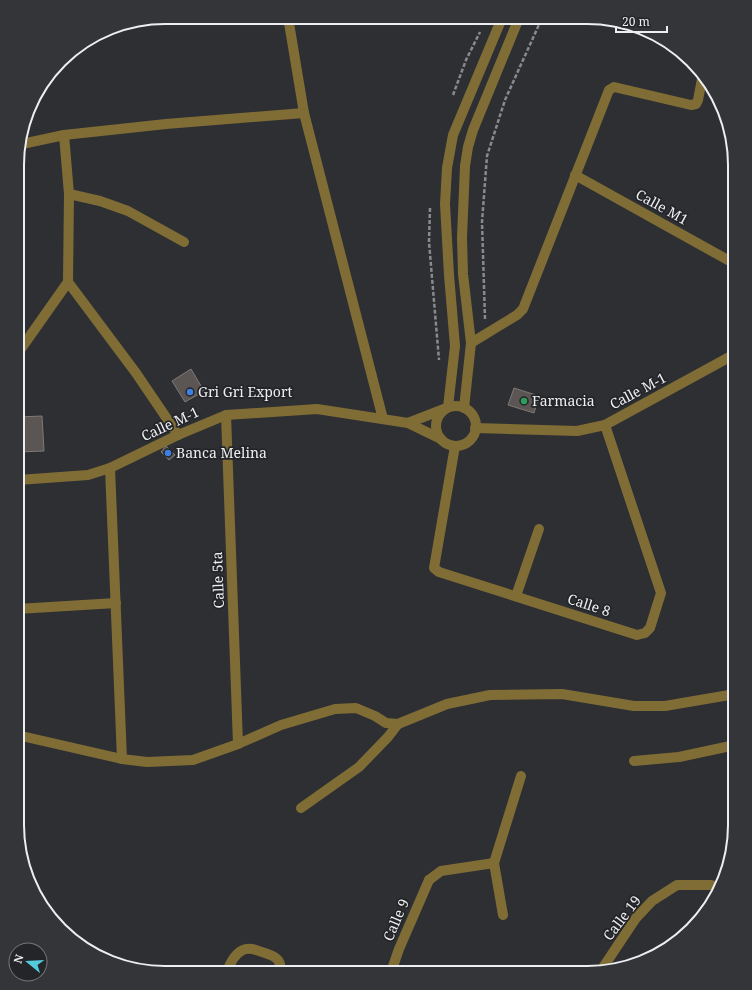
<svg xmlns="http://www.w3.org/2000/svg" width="752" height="990" viewBox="0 0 752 990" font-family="'Noto Serif',serif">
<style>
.building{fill:#5b5654;stroke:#7f7978}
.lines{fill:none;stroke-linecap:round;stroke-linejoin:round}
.path{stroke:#898a8d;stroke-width:2.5;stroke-dasharray:4 2;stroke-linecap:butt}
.service{stroke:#806d36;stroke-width:10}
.minor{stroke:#806d36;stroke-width:10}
.tertiary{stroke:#806d36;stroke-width:10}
.shop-dot{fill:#3f7fe0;stroke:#232528;stroke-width:1.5}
.leisure-dot{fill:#2e9e5b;stroke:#232528;stroke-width:1.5}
.labels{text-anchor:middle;stroke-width:3.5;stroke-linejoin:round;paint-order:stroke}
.street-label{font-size:14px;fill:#edeef1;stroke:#232528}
.poi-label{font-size:14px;fill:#edeef1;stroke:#232528;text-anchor:start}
.rim{fill:none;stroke:#edeef1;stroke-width:2}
</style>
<rect width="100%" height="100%" fill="#2d2f32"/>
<g class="building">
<path d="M191,369L204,391L185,402L172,381Z"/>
<path d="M514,388L539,396L534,413L508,405Z"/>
<path d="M42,416L44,451L18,452V417Z"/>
<path d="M166,446L175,455L169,460L161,452Z"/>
</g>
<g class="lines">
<g class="path">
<path d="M453,95L466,60L480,32"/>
<path d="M430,208L429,242L439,360"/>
<path d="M485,319L482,222L487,156L505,100L542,18"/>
</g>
<g class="service">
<path d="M634,761L679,757L735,745"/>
<path d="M494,863L503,915"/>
<path d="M429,880L441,871L494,863L521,776"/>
</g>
<g class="minor">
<path d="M288,17L304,113L383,419"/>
<path d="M18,146L22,144L64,135L166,124L304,113"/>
<path d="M575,175L735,264"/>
<path d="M69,194L100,201L128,211L184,242"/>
<path d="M68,282L136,373L178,435"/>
<path d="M471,343L517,315L523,309L609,90L614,87L691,105L696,104L698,100L702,79"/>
<path d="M18,353L68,282L69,194L64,135"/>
<path d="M226,415L238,744"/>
<path d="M475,428L577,431L605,425L735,354"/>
<path d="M455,446L434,568L439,572L637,635L645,633L650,628L661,593L605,425"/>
<path d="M110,468L122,759"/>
<path d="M516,596L539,529"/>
<path d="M17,609L116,603"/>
<path d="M17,735L122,759L147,762L193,760L238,744L281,725L335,709L356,708L375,716L386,723L398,724L447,704L490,695L562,694L634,706H665L735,694"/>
<path d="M301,808L359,767L388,737L398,724"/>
<path d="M602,969L636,918L652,901L677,885H711L717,887"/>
<path d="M391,972L399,949L429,880"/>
</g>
<g class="tertiary">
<circle cx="456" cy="426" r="20"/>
<path d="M448,407L455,346L449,275L445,204L447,168L453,135L502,18"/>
<path d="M464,408L471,343L463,274L462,237L465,166L468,147L473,130L519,18"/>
<path d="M408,423L444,409"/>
<path d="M18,480L88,475L110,468L178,435L226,415L317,409L408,423L441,439"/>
<path d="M227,972C230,963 234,954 243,950C249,947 256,950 262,952C272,955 284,959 279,972"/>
</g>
</g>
<g class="shop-dot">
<circle cx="190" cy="392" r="4"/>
<circle cx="168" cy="453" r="4"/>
</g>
<circle class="leisure-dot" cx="524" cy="401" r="4"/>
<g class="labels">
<g class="street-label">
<text transform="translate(662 207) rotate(29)" y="5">Calle M1</text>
<text transform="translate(638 391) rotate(-28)" y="5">Calle M-1</text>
<text transform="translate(170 424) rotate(-25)" y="5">Calle M-1</text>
<text transform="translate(218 580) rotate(-92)" y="5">Calle 5ta</text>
<text transform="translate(589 605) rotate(18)" y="5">Calle 8</text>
<text transform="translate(622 918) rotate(-53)" y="5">Calle 19</text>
<text transform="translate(396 920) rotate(-67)" y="5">Calle 9</text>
</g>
<g class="poi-label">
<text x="198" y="397">Gri Gri Export</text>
<text x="532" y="406">Farmacia</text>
<text x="176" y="458">Banca Melina</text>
</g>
</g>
<path d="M0 0H752V990H0ZM165 24H587A141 141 0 0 1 728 165V825A141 141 0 0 1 587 966H165A141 141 0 0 1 24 825V165A141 141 0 0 1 165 24Z" fill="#333538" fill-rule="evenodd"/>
<path class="rim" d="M165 24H587A141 141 0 0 1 728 165V825A141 141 0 0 1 587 966H165A141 141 0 0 1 24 825V165A141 141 0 0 1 165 24Z"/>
<g transform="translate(28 962) rotate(288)"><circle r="19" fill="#232528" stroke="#747578"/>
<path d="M0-3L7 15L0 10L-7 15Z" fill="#54cadd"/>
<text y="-6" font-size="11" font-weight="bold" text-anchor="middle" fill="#edeef1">N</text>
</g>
<path d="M616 26v6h51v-6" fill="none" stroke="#edeef1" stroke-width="2"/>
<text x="622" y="26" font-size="12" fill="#edeef1" stroke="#232528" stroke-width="3" paint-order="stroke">20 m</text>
</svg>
